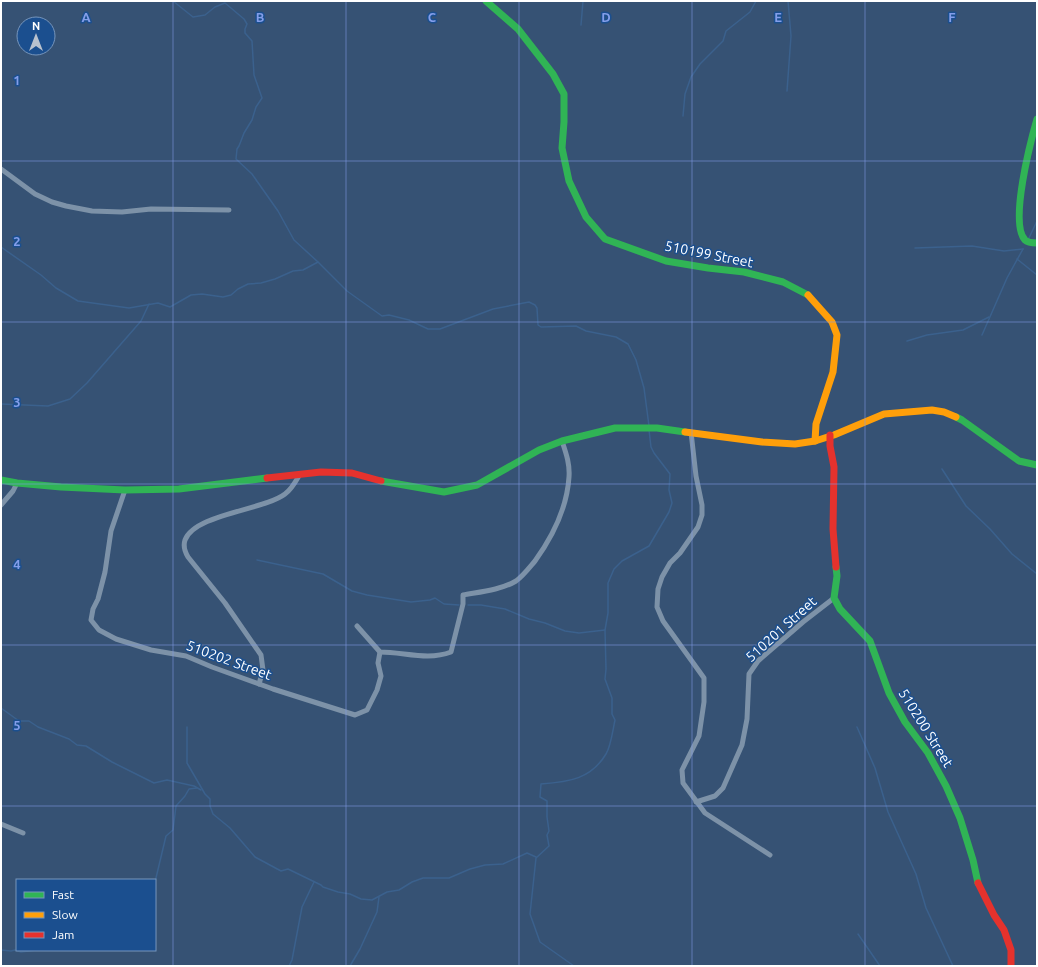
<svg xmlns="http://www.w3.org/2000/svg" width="1038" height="967" viewBox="0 0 1038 967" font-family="Ubuntu,sans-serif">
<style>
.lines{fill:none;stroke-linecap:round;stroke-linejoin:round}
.stream{stroke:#3b618d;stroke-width:1.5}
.street{stroke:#7d92a8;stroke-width:5}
.fast{stroke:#30b455;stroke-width:7}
.slow{stroke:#ff9f0a;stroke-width:7}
.jam{stroke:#e5322d;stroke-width:7}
.grid{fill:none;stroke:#839eea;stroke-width:1;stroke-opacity:0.55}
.labels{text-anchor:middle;stroke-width:3;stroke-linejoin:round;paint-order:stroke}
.street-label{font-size:14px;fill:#fff;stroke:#1b4f8f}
.grid-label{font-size:13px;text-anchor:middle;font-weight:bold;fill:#839eea;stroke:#1b4f8f;stroke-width:3;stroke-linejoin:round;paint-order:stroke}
</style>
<rect width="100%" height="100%" fill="#365274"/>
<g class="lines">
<g class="stream">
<path d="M173,1L193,17L205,15L215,7L225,3L244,19L247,24L245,29V33L252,41L254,75L262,98L256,107L252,120L244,133L239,146L237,149L236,159L252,174L259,184L278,211L294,240L318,262L347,291L382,316L389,315L409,320L428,329H440L493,309L529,302L535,305L537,308L538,325L541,327L576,326L586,331L616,337L628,344L636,360L644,388L649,426"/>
<path d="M581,25L583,1"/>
<path d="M787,91L791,36L788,1"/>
<path d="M683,116L685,94L691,77L700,64L723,41L726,31L750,12L756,1"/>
<path d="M1028,240L1037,221"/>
<path d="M1,247L41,275L56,288L78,301L129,308L158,303L170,307L191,295L202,294L223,297L231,295L238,289L248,284L261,283L275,279L293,271L303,270L318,262"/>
<path d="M915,248L972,246L1004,251L1023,249"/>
<path d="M1017,259L1037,275"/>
<path d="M982,335L1007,278L1023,249"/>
<path d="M907,341L927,335L963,330L989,317"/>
<path d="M1,404L48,406L70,399L87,383L141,321L149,304"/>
<path d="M942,469L966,506L990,529L1012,554L1037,574"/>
<path d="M257,560L323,574L352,591L367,595L411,602L430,600L435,598L444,604L459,605"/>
<path d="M468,605H481L505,609L529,619L545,623L565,631L579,633L605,630"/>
<path d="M1,708L19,721H29L38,727L69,739L77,745L86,746L112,762L154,783L167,780L194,786L201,790"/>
<path d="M187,727V763L205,794L210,799V806L213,814L230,828L255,857L281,871L288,869L321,885L323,887L338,892L350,894L361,899L372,900L387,892L399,890L412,882L423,878H449L470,869L485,865L503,864L527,853L536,857"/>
<path d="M857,727L875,768L888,812L916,874L926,908L953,966"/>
<path d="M155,882L166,836L173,830L176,806L185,796L189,789L197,788"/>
<path d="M858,934L880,966"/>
<path d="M1,950L11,951L15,950L21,952L37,950"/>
<path d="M289,966L292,960L302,907L314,882"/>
<path d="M350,966L360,949L377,912L379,897"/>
<path d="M574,966L540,942L530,914L536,858L549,846L547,835L549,831L547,817V801L540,797L541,784C569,782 591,779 606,754C611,746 613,729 615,720L612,714V698L605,679L606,669L605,630L608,613V583L614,569L622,561L649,546L669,512L672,503L669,490L670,474L654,453L651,447L649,430"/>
</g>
<g class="street">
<path d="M1,169L35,194L52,202L66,206L92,211L122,212L151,209L229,210"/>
<path d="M691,432L696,476L702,505V515L698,527L680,553L670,563L662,577L658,589L657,607L663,621L704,678V702L699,736L682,770L683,783L705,813L770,855"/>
<path d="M125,490L111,531L105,572L98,599L93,609L91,620L99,630L116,639L151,650L186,656L212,667L273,689L355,715L367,710L377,690L381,676L378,663L380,652"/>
<path d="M1,505L13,491L17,483"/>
<path d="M357,626L380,652C404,652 428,661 451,652L463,604V595C479,592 501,590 516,581C523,576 529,568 535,561C553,536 567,508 569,477C570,464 566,453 562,441"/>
<path d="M259,684L263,670L261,655L225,603L188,557C185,552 183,546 185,540C195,514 264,510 285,494C292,489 296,481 300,474"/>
<path d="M696,802L715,796L723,788L742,745L747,719L749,674L758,661L803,622L834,598"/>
<path d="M1,824L23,833"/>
</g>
<g class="fast">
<path d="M486,1L518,29L553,74L564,94V122L562,148L569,181L586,217L605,239L666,261L708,268L744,272L783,282L808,295"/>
<path d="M1037,119C1031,140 1009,223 1025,240C1028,243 1033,243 1037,243"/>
<path d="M956,417L962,420L1019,461L1037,465"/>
<path d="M1,480L17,483L61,487L125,490L179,489L267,478"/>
<path d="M381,481L444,492L477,485L539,450L562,441L615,428H657L685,432"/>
<path d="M836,567L837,576L834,598L840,609L870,641L889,693L905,722L928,753L946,786L960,818L973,860L978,883"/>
</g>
<g class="slow">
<path d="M808,295L832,322L837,335L833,372L816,424L815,441"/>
<path d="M685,432L762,442L795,444L815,441L834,435L884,414L932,410L944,412L956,417"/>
</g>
<g class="jam">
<path d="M830,435V446L834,467L833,529L836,567"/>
<path d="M267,478L321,472L352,473L381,481"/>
<path d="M978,883L994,915L1004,930L1011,950V966"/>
</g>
</g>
<path class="grid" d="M173,1V966M346,1V966M519,1V966M692,1V966M865,1V966M1,161H1037M1,322H1037M1,484H1037M1,645H1037M1,806H1037"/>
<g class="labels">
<g class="street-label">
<text transform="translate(709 254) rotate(11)" y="5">510199 Street</text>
<text transform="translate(781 629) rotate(-42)" y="5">510201 Street</text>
<text transform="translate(229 660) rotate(20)" y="5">510202 Street</text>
<text transform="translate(926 728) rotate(58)" y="5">510200 Street</text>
</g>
</g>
<g class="grid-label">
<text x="86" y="22">A</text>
<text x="260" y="22">B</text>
<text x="432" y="22">C</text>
<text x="606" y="22">D</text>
<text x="778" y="22">E</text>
<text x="952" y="22">F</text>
<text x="17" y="85">1</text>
<text x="17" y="246">2</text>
<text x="17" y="407">3</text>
<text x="17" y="569">4</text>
<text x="17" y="730">5</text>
</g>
<rect width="1038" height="967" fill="none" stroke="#ffffff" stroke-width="4"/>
<rect x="16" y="879" width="140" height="72" fill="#1b4f8f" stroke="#7695bc"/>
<rect x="24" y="892" width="20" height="6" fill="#30b455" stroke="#7695bc"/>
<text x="52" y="899" font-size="12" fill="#ffffff">Fast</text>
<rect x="24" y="912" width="20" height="6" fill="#ff9f0a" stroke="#7695bc"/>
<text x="52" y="919" font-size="12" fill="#ffffff">Slow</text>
<rect x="24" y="932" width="20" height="6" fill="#e5322d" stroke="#7695bc"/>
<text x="52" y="939" font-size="12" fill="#ffffff">Jam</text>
<g transform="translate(36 36)"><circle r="19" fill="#1b4f8f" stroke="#7695bc"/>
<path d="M0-3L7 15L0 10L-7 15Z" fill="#b9c2ce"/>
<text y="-6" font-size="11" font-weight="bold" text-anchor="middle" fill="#ffffff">N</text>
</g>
</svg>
